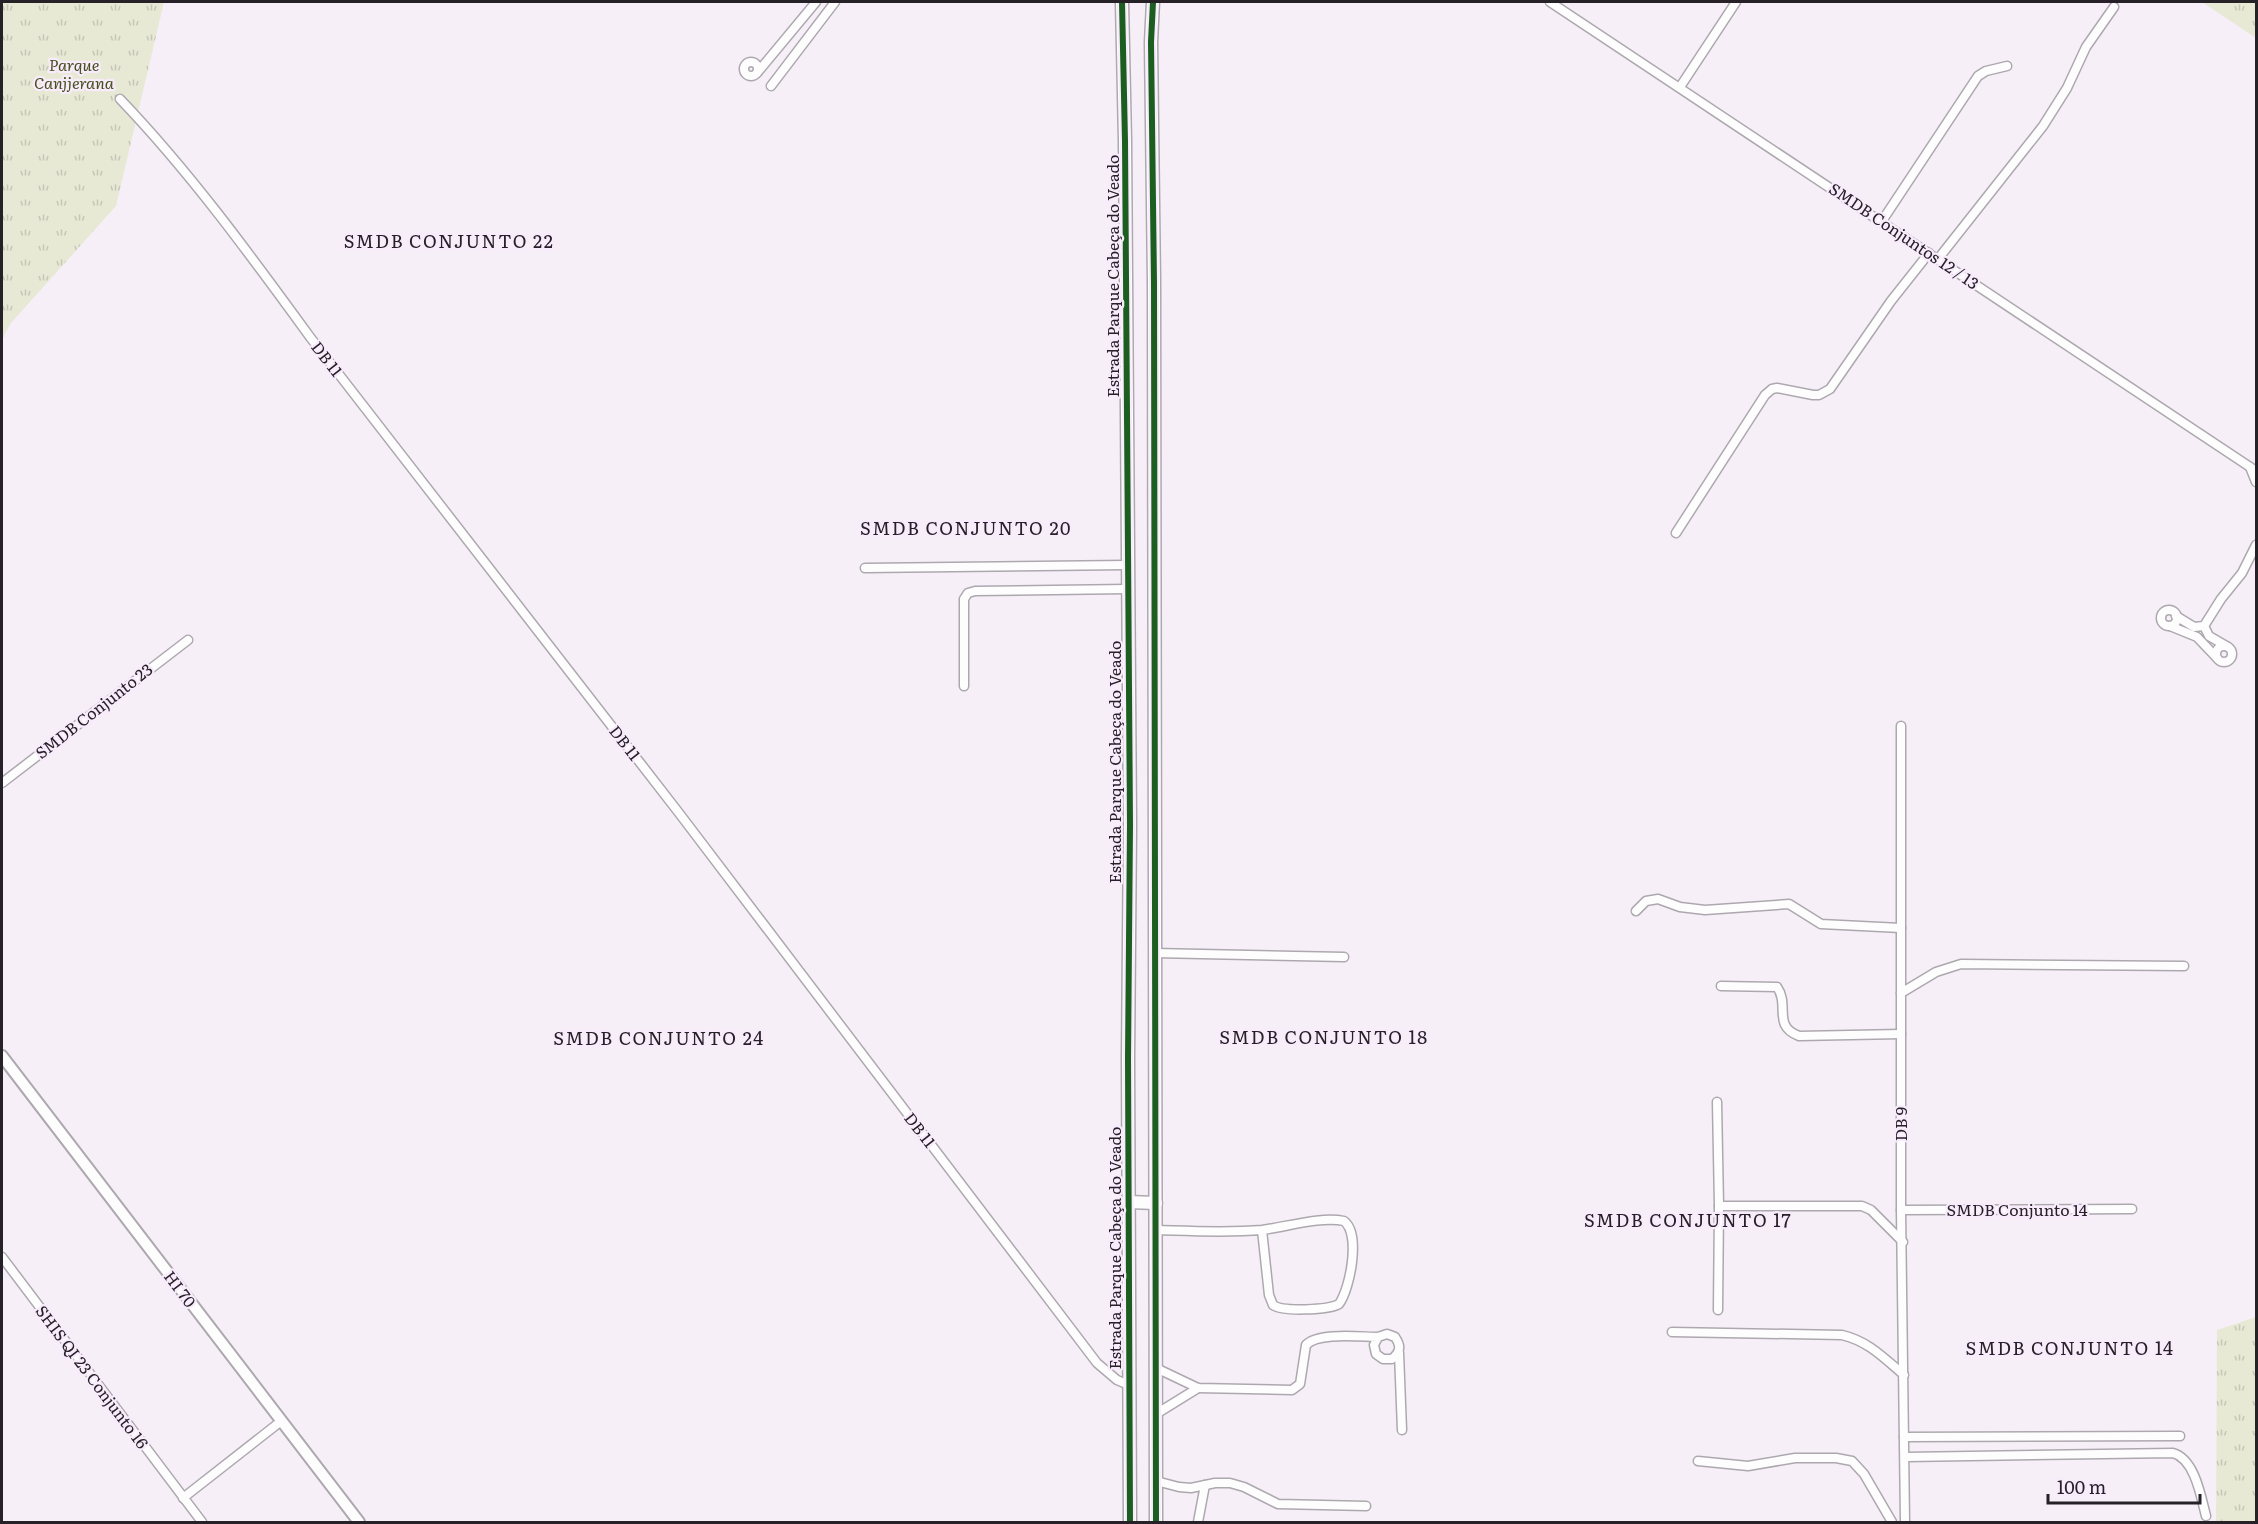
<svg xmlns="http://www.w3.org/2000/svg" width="2258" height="1524" viewBox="0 0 2258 1524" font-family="Literata,serif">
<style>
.park{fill:url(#park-tufts)}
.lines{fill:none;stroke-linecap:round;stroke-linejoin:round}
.minor-casing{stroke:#ada8ae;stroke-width:11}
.tertiary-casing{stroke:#ada8ae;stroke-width:14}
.secondary-casing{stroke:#ada8ae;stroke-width:15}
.minor{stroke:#fefdfe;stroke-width:8}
.tertiary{stroke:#fefdfe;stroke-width:10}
.secondary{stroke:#fefdfe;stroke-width:12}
.cycleway-casing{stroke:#f8ebfc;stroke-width:10}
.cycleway{stroke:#1b5e20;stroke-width:6}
.labels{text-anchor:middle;stroke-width:4.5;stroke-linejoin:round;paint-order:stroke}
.park-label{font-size:16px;font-style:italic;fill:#464f1b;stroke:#f8ebfc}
.street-label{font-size:16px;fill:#252127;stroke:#f8ebfc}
.neighbourhood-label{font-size:18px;letter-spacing:1.5px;fill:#252127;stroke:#f8ebfc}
</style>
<defs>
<pattern id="park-tufts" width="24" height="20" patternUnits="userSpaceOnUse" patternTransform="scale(1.5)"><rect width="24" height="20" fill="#e7e9d5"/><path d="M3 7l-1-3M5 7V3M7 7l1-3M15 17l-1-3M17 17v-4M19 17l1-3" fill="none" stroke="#c6c8b7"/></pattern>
</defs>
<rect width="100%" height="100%" fill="#f6eff8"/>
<g class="park">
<path d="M2,2H164L116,206L11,323L2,339Z"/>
<path d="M2202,2H2256V38Z"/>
<path d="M2256,1317V1522H2216L2217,1330Z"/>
</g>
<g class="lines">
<defs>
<g id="minor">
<path d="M1550,2L2256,471"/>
<circle cx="751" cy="69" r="7"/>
<path d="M757,73L816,2"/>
<path d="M771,86L835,2"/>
<path d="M1680,87L1736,2"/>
<path d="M120,99C190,172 251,256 310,337L679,813L1097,1363L1117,1380L1129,1385"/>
<path d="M1882,221L1978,76L1986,71L2007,66"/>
<path d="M1938,259L2043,126L2067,88L2086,47L2114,7"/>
<path d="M2250,467L2256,482"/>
<path d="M1676,533L1765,395L1772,389L1777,388L1813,395H1819L1830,389L1891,301L1929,253"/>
<path d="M865,568L1127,565"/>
<circle cx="2169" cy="618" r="8"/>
<path d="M2176,616L2194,627L2204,626L2221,599L2242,573L2256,545"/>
<path d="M2170,626L2197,637L2217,658"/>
<path d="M2204,626L2209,636L2228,647"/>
<circle cx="2224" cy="654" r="8"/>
<path d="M964,686V599L968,593L975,591L1128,589"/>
<path d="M1901,726V1210L1905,1522"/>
<path d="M2,783L188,640"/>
<path d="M1636,911L1646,901L1658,899L1680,907L1705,910L1789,904L1821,924L1901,928"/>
<path d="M1154,953L1344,957"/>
<path d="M1721,986L1777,987C1790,1005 1772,1026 1799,1036L1901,1034"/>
<path d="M1901,993L1936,972L1961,964L2184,966"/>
<path d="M1717,1102L1719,1206"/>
<path d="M1901,1210L2132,1209"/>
<path d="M1156,1230C1191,1231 1226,1233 1262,1230C1286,1227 1321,1216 1344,1221C1361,1234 1350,1289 1339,1304C1329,1310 1282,1312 1273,1305L1269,1295L1262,1230"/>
<path d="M2,1257L202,1522"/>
<path d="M1718,1310L1719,1206H1862L1871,1210L1903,1242"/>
<path d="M1672,1332L1842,1335C1868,1341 1884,1358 1904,1375"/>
<path d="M1399,1353L1402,1430"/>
<path d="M1156,1368L1198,1388L1292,1390L1300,1384L1306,1345C1318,1332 1361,1337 1378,1337L1387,1334L1395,1337C1401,1346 1401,1351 1392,1359H1383L1376,1354L1374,1345L1378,1337"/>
<path d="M1156,1414L1198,1388"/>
<path d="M1904,1437L2180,1436"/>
<path d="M1906,1457L2173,1453C2195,1459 2201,1497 2206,1516"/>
<path d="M1698,1461L1748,1466L1795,1458H1836L1852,1461L1864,1474L1892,1522"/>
<path d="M1156,1481L1179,1487L1191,1488L1215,1483H1230L1244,1487L1278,1504L1366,1506"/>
<path d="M183,1498L280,1422"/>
<path d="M1198,1522L1205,1485"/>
</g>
<path id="tertiary" d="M2,1056L359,1522"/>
<g id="secondary">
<path d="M1122,2L1125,141L1130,825L1128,1059L1130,1522"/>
<path d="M1153,2L1151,42L1154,283L1156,1522"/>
<path d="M1128,1202L1156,1203"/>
</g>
</defs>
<use href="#minor" class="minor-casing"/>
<use href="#tertiary" class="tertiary-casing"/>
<use href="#secondary" class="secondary-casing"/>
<use href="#minor" class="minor"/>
<use href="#tertiary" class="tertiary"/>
<use href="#secondary" class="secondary"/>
<defs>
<g id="cycleway">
<path d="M1122,2L1125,141L1130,825L1128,1059L1130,1522"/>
<path d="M1153,2L1151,42L1154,283L1156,1522"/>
</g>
</defs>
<use href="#cycleway" class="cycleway-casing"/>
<use href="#cycleway" class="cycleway"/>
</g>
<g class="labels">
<g class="park-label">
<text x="74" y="71">Parque<tspan x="74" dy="18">Canjjerana</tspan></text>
</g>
<g class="street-label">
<text transform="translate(1904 236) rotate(34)" y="6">SMDB Conjuntos 12 / 13</text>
<text transform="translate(1113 276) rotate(-90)" y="6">Estrada Parque Cabeça do Veado</text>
<text transform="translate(327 359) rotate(52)" y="6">DB 11</text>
<text transform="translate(94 711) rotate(-38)" y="6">SMDB Conjunto 23</text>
<text transform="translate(625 743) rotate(52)" y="6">DB 11</text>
<text transform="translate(1115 762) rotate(-90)" y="6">Estrada Parque Cabeça do Veado</text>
<text transform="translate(1901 1124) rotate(-90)" y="6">DB 9</text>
<text transform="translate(920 1130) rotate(52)" y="6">DB 11</text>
<text x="2017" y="1216">SMDB Conjunto 14</text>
<text transform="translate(1115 1248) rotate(-90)" y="6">Estrada Parque Cabeça do Veado</text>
<text transform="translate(180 1289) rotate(53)" y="6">HI 70</text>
<text transform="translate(92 1377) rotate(53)" y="6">SHIS QI 23 Conjunto 16</text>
</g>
<g class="neighbourhood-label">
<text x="449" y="248">SMDB CONJUNTO 22</text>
<text x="966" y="535">SMDB CONJUNTO 20</text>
<text x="1324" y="1044">SMDB CONJUNTO 18</text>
<text x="659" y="1045">SMDB CONJUNTO 24</text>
<text x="1688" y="1227">SMDB CONJUNTO 17</text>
<text x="2070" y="1355">SMDB CONJUNTO 14</text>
</g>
</g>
<rect width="2258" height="1524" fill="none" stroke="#252127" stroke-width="6"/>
<path d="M2048 1494v9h152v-9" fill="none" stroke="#252127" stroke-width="3"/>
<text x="2057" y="1494" font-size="18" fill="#252127" stroke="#f8ebfc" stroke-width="4.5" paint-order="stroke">100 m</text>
</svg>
